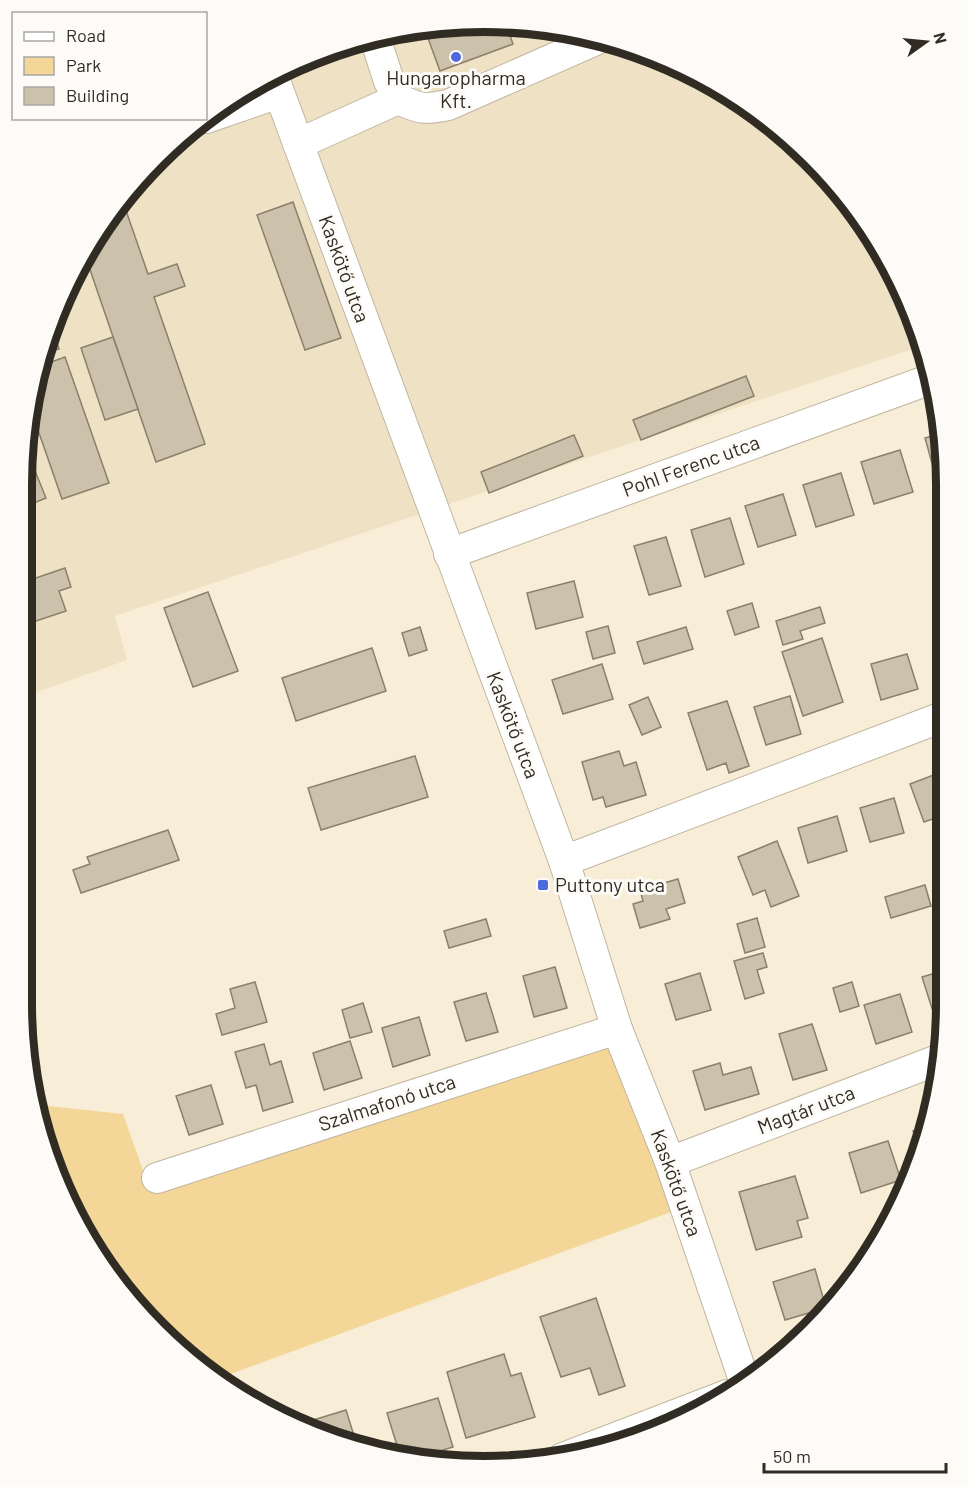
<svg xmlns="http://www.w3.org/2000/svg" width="968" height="1487" viewBox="0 0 968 1487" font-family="Barlow,sans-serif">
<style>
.built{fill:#efe1c4}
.green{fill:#f4d798}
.building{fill:#ccc1ab;stroke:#8a806b;stroke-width:1.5}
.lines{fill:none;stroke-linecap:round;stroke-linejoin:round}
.minor-casing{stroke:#c0b6a0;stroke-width:32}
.minor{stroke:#fff;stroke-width:30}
.poi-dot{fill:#4e68dd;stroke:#fdfbf7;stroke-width:2}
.labels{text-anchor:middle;stroke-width:6;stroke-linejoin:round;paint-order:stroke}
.poi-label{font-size:20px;fill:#302c23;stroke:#fdfbf7}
.street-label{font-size:20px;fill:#302c23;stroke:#fdfbf7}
.rim{fill:none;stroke:#302c23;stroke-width:8}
</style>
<rect width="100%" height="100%" fill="#f8edd6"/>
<path class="built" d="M454,22L545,25L633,46L716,83L790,136L852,202L899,280L924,345L115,616L127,660L23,697L25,423L69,280L136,178L206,115L280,69L365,37Z"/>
<path class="green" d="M622,1043L682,1208L217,1379L202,1370L99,1261L45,1151L36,1092L48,1106L123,1114L151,1193Z"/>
<g class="building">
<path d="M454,22L506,24L513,44L440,71L424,27Z"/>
<path d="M122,199L148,274L177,264L185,286L154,297L205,444L156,462L85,255Z"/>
<path d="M293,202L341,338L305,350L257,215Z"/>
<path d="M53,331L59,349L46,352Z"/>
<path d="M113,337L138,409L105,420L81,348Z"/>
<path d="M65,357L109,483L62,499L30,407L43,365Z"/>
<path d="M746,376L754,396L641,440L633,420Z"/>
<path d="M942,433L946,454V495L941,496L925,438Z"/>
<path d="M574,435L583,456L489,493L481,472Z"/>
<path d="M25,446L46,498L24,507Z"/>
<path d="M900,450L913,492L874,504L861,462Z"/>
<path d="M841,473L854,515L816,527L803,485Z"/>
<path d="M783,494L796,535L758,547L745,506Z"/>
<path d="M730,518L744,564L705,577L691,530Z"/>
<path d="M666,537L681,586L649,595L634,546Z"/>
<path d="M65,568L71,587L59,591L66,611L24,625V582Z"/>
<path d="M574,581L583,617L536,629L527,593Z"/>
<path d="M208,592L238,671L193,687L164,608Z"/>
<path d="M752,603L759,627L735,635L727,611Z"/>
<path d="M820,607L825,623L800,631L803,639L783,645L776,621Z"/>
<path d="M608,626L615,653L593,659L586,632Z"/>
<path d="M420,627L427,650L409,656L402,633Z"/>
<path d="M686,627L693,649L644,664L637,642Z"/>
<path d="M945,633V664L937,636Z"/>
<path d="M822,638L843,702L803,716L782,652Z"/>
<path d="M372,648L386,691L296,721L282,678Z"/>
<path d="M907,654L918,689L881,700L871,664Z"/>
<path d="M602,664L613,699L563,714L552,680Z"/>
<path d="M790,696L801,734L766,745L754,707Z"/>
<path d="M648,697L661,727L642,735L629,705Z"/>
<path d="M727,701L749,766L729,773L726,763L707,770L688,713Z"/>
<path d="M619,751L624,766L636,762L646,795L606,807L603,797L593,800L582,762Z"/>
<path d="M415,756L428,797L321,830L308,788Z"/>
<path d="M944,771V815L924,822L910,784Z"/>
<path d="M894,798L904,833L870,842L860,808Z"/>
<path d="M837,816L847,851L808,863L798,828Z"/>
<path d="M168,830L179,860L81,893L73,870L90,864L87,857Z"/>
<path d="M777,841L799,896L771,907L765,890L753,895L738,857Z"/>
<path d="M678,879L685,903L666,909L670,919L640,928L633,904L643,901L640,890Z"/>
<path d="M925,885L931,906L891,918L885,897Z"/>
<path d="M757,918L765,947L745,953L737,924Z"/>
<path d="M486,919L491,936L449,948L444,931Z"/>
<path d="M763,953L767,967L757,970L764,993L745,999L734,961Z"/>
<path d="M555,967L567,1008L534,1017L523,976Z"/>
<path d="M942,971L943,1022L937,1024L922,977Z"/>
<path d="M700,973L711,1010L676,1020L665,984Z"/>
<path d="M255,982L267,1022L222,1035L216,1014L235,1008L230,989Z"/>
<path d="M852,982L859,1006L840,1012L833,988Z"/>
<path d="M486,993L498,1032L466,1041L454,1002Z"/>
<path d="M900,994L912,1032L876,1044L864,1005Z"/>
<path d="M363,1003L372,1032L350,1038L342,1010Z"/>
<path d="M419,1017L430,1055L393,1067L382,1028Z"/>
<path d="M812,1024L827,1070L793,1080L779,1034Z"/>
<path d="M350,1041L362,1078L324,1090L313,1053Z"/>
<path d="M264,1044L270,1065L281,1061L293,1102L263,1111L256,1085L246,1088L235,1052Z"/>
<path d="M720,1063L723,1075L751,1067L759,1094L705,1110L693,1071Z"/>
<path d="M211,1085L223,1124L189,1135L176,1096Z"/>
<path d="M924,1127L918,1146L913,1131Z"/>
<path d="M888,1141L901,1180L861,1193L849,1153Z"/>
<path d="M795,1176L808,1218L797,1221L802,1237L756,1250L739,1192Z"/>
<path d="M815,1269L826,1308L785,1320L773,1282Z"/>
<path d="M596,1298L625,1386L599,1395L590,1368L561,1377L540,1317Z"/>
<path d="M504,1354L511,1376L521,1373L535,1417L466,1438L447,1372Z"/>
<path d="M438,1398L453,1447L420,1457L399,1452L387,1413Z"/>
<path d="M346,1410L356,1442L307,1431L297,1425Z"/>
</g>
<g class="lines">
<defs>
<g id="minor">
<path d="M374,35L389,81L398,99C420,109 424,110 448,105L600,38"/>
<path d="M272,73L564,861L617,1029L670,1162L744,1380"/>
<path d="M206,118L279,93"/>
<path d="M298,144L398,99"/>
<path d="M449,554L934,378"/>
<path d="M564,861L945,716"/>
<path d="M670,1162L943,1058"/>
<path d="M157,1178L617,1029"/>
<path d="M563,1458L727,1395"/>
</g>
</defs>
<use href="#minor" class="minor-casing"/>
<use href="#minor" class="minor"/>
</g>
<g class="poi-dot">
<circle cx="456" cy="57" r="6"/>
<rect x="537" y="879" width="12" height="12" rx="3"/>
</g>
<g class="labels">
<g class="poi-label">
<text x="456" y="85">Hungaropharma<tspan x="456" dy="23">Kft.</tspan></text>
<text x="555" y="892" text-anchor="start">Puttony utca</text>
</g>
<g class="street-label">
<text transform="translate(344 269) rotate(70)" y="7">Kaskötő utca</text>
<text transform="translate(691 466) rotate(-20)" y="7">Pohl Ferenc utca</text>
<text transform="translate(513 725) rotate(69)" y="7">Kaskötő utca</text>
<text transform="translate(387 1103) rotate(-18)" y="7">Szalmafonó utca</text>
<text transform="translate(806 1110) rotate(-21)" y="7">Magtár utca</text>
<text transform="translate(676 1183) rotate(70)" y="7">Kaskötő utca</text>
</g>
</g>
<path d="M0 0H968V1487H0ZM484 32H484A452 452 0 0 1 936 484V1004A452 452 0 0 1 484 1456H484A452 452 0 0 1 32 1004V484A452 452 0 0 1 484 32Z" fill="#fdfbf7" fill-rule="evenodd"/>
<path class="rim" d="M484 32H484A452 452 0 0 1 936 484V1004A452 452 0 0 1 484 1456H484A452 452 0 0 1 32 1004V484A452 452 0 0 1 484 32Z"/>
<rect x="12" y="12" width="195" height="108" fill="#fdfbf7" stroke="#aba8a2" stroke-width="1.5"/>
<rect x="24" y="32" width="30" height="9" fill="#ffffff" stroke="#aba8a2" stroke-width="1.5"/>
<text x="66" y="42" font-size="18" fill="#302c23">Road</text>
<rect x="24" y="57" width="30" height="18" fill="#f4d798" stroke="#aba8a2" stroke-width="1.5"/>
<text x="66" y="72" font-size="18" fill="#302c23">Park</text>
<rect x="24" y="87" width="30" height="18" fill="#ccc1ab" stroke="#aba8a2" stroke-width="1.5"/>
<text x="66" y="102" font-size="18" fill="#302c23">Building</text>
<g transform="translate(926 42) rotate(75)" stroke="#fdfbf7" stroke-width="4.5" paint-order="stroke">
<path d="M0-4.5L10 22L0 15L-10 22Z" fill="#302c23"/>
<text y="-9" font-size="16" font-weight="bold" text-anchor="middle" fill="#302c23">N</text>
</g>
<path d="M764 1463v9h182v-9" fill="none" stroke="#302c23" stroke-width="3"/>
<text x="773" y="1463" font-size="18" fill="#302c23" stroke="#fdfbf7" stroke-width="4.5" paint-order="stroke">50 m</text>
</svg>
